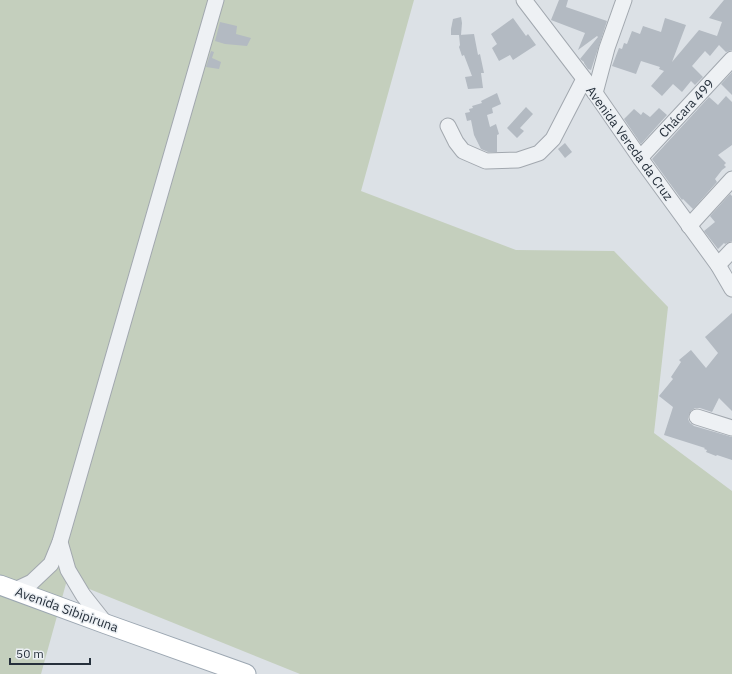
<svg xmlns="http://www.w3.org/2000/svg" width="732" height="674" viewBox="0 0 732 674" font-family="'IBM Plex Sans',sans-serif">
<style>
.green{fill:#c4cfbd}
.building{fill:#b3bac2}
.lines{fill:none;stroke-linecap:round;stroke-linejoin:round}
.minor-casing{stroke:#a2a8af;stroke-width:17}
.major-casing{stroke:#9ba6b1;stroke-width:21}
.minor{stroke:#eef1f4;stroke-width:15}
.major{stroke:#fff;stroke-width:19}
.labels{text-anchor:middle;stroke-width:3;stroke-linejoin:round;paint-order:stroke}
.street-label{font-size:13px;fill:#26303b;stroke:#ebeff3}
</style>
<rect width="100%" height="100%" fill="#dce1e6"/>
<path class="green" d="M0,0H414L361,191L516,250L614,251L668,307L654,433L732,491V674H300L67,580L41,674H0Z"/>
<g class="building">
<path d="M559,0H568L566,7L607,21L591,70L588,69L584,63V62L580,59L598,37L597,36L578,50L585,33L551,20Z"/>
<path d="M724,0H732V50L726,52L719,45L710,56L705,51L692,66L703,77L695,85L691,81L682,92L673,84L662,96L651,86L664,71L659,69L660,67L641,61L636,74L612,66L619,48L622,49L624,43L627,44L632,31L640,34L643,26L661,32L665,18L686,25L672,62L699,30L717,36L722,22L709,18Z"/>
<path d="M461,17L462,23L461,35H451V29L453,19Z"/>
<path d="M513,18L526,36L528,34L536,45L513,60L510,55L499,61L492,48L497,44L491,34Z"/>
<path d="M220,22L237,26L236,34L251,38L247,46L225,44L215,41Z"/>
<path d="M474,34L478,55L480,54L484,73H481L483,88L468,89L465,77L472,76L464,55L462,56L459,47L460,45L459,35Z"/>
<path d="M211,51L214,52L212,58L221,62L219,69L206,67Z"/>
<path d="M732,72V95L721,84Z"/>
<path d="M497,93L501,104L492,108L493,113L487,115L490,127L496,124L499,134L497,135V152H488L481,149L474,135L471,120L467,121L465,113L470,112L469,109L473,108L472,106L482,103L481,101Z"/>
<path d="M726,96L732,102V145L718,155L726,163L724,165L726,167L722,170L715,179L717,182L693,209L683,199L682,200L652,159L709,97L718,105Z"/>
<path d="M526,107L533,114L520,128L524,131L517,138L507,128Z"/>
<path d="M659,108L667,115L641,144L624,119L634,109L641,115L643,112L650,117Z"/>
<path d="M565,143L572,152L565,158L558,149Z"/>
<path d="M730,194L732,196V241L725,244L724,243L718,249L704,231L715,222L710,216Z"/>
<path d="M732,313V411L719,398L712,412L700,408H695L691,411L689,414L688,419L690,423L694,426L732,437V460L717,455L716,456L706,452L707,450L704,449L705,448L664,435L673,407L659,396L673,379L671,377L681,362L679,360L691,350L706,368L718,353L705,337Z"/>
</g>
<g class="lines">
<defs>
<g id="minor">
<path d="M524,0L595,93L640,158L718,265L732,289"/>
<path d="M595,93L607,48L624,0"/>
<path d="M448,126L456,142L463,151L486,161L518,160L539,153L553,139L584,79"/>
<path d="M640,158L732,59"/>
<path d="M689,226L732,179"/>
<path d="M718,265L732,250"/>
<path d="M697,417L732,428"/>
<path d="M60,542L68,570L83,595L106,624"/>
<path d="M15,590L32,582L51,564L60,542L216,0"/>
</g>
<path id="major" d="M0,585L106,624L246,674"/>
</defs>
<use href="#minor" class="minor-casing"/>
<use href="#major" class="major-casing"/>
<use href="#minor" class="minor"/>
<use href="#major" class="major"/>
</g>
<g class="labels">
<g class="street-label">
<text transform="translate(686 108) rotate(-47)" y="5">Chácara 499</text>
<text transform="translate(630 143) rotate(54)" y="5">Avenida Vereda da Cruz</text>
<text transform="translate(67 609) rotate(20)" y="5">Avenida Sibipiruna</text>
</g>
</g>
<path d="M10 658v6h80v-6" fill="none" stroke="#26303b" stroke-width="2"/>
<text x="16" y="658" font-size="12" fill="#26303b" stroke="#ebeff3" stroke-width="3" paint-order="stroke">50 m</text>
</svg>
